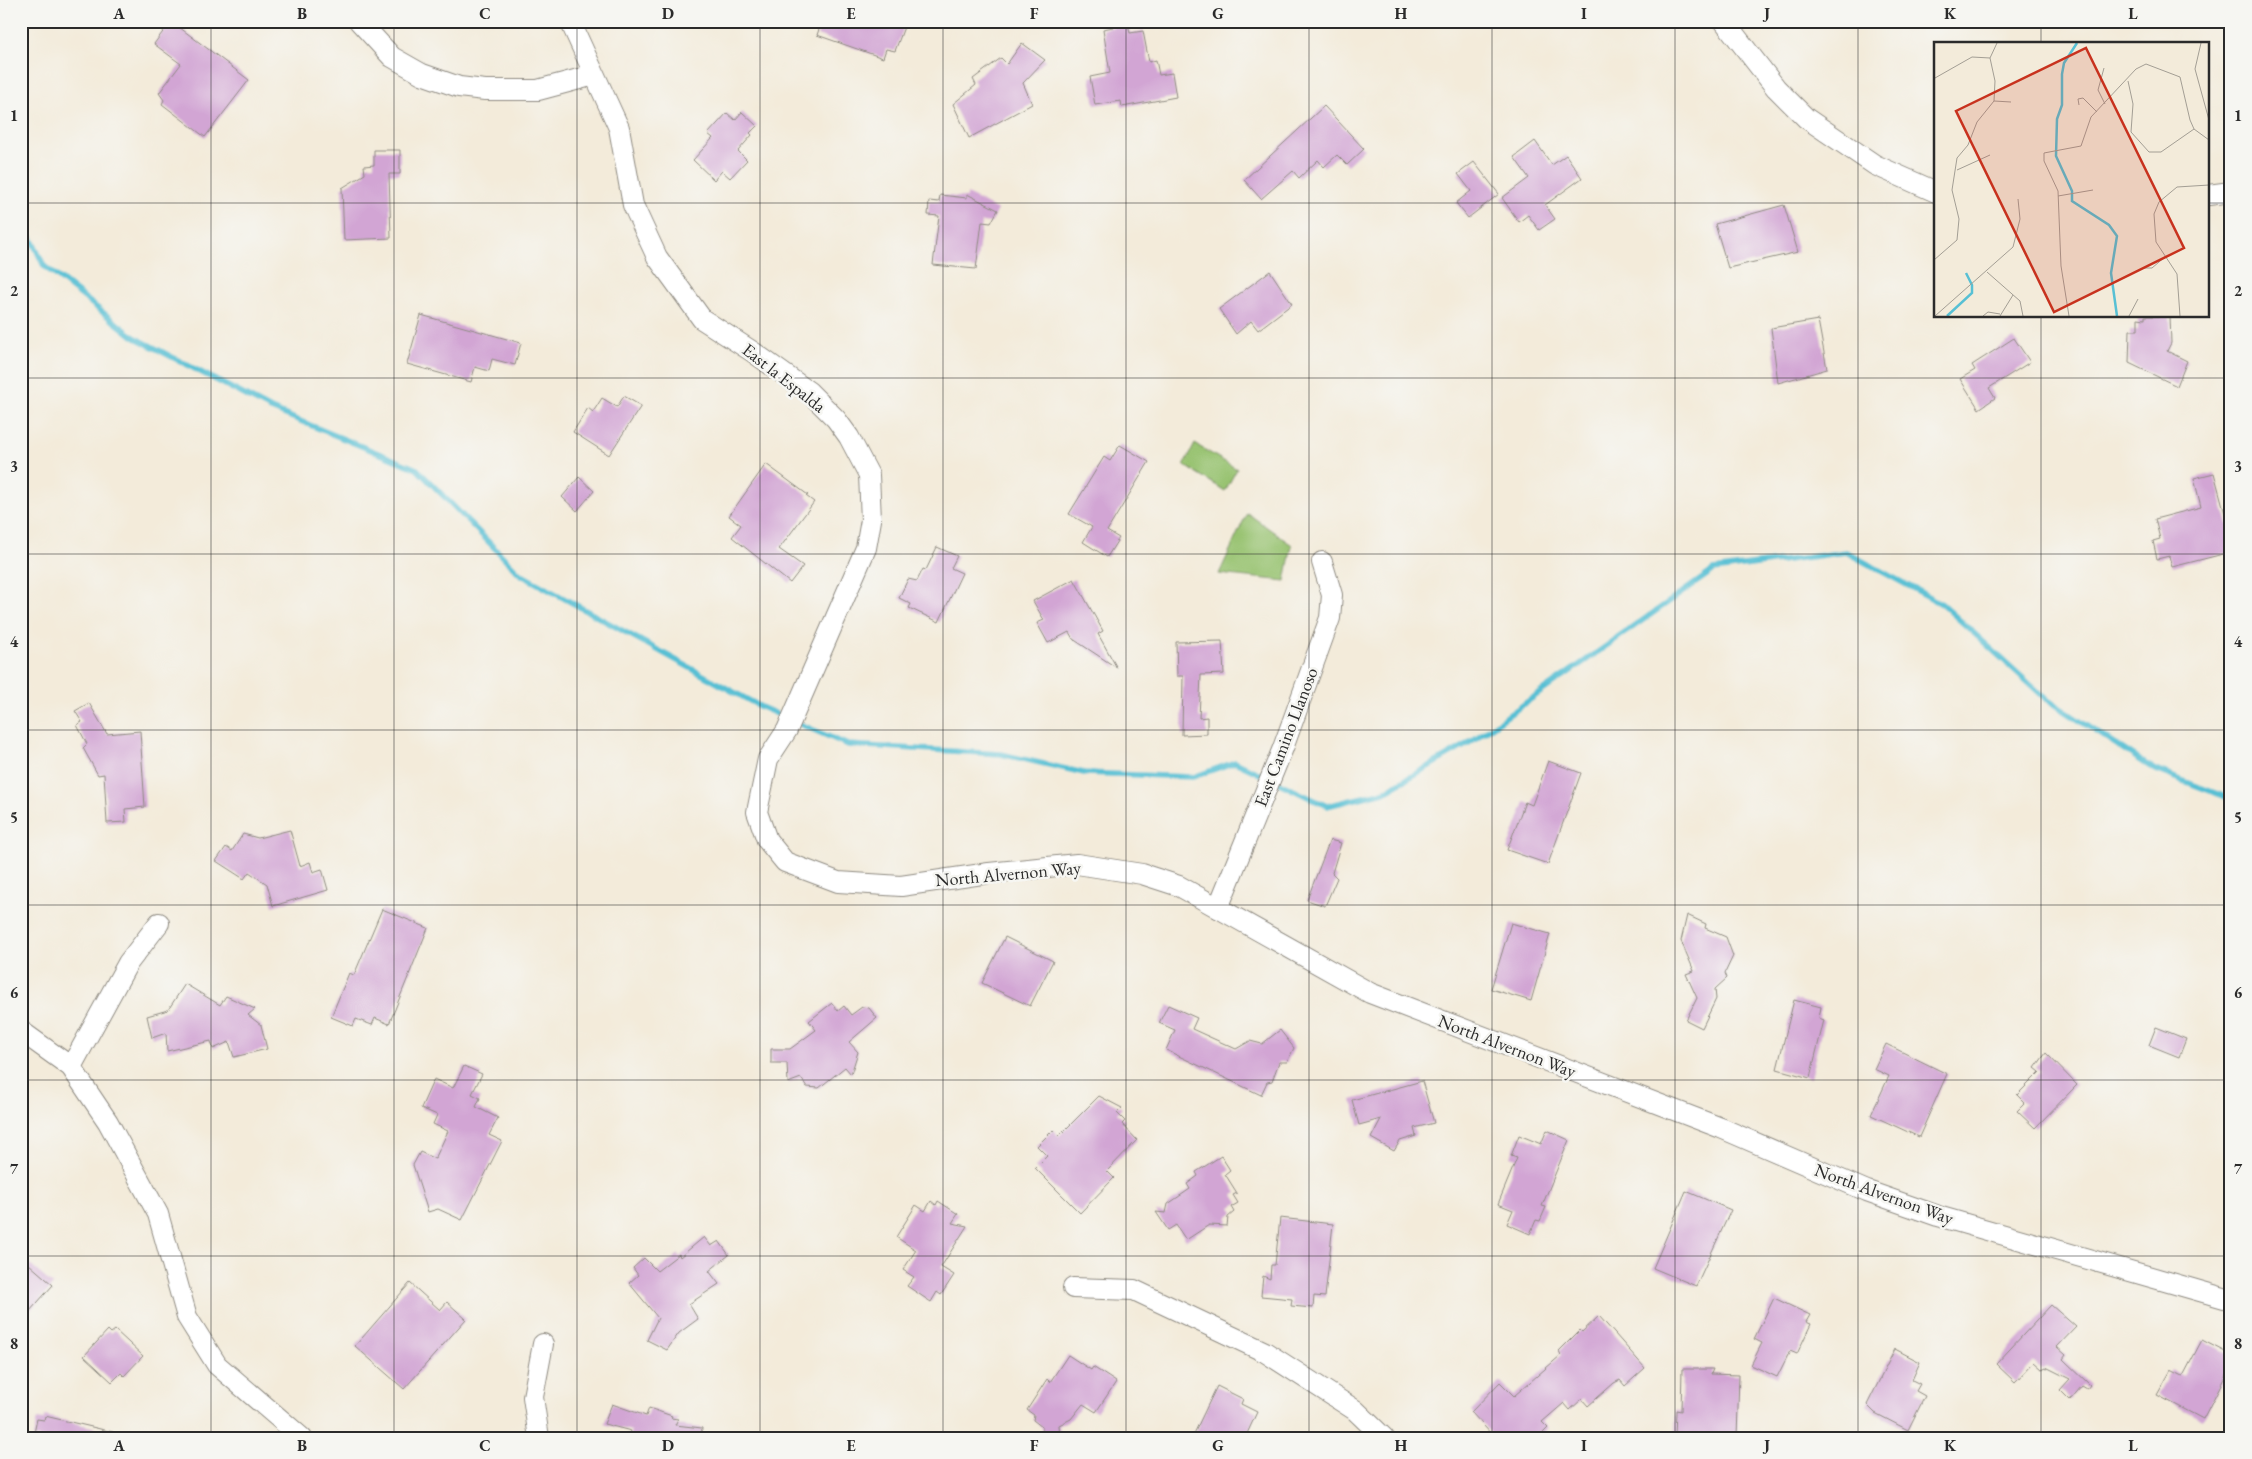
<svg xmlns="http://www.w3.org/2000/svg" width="2252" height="1459" viewBox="0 0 2252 1459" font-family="'EB Garamond',serif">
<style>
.green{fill:#97c270;stroke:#61764e}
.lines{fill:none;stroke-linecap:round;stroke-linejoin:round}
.stream{stroke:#58c0d4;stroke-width:5.5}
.building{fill:#d2a5d4}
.minor-casing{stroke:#8f8b82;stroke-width:22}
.minor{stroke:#fff;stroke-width:20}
.grid{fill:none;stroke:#2b2b2b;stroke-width:1;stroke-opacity:0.55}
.labels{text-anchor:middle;stroke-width:5;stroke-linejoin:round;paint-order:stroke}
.street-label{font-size:18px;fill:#2b2b2b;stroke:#f6f6f2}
.inset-river{fill:none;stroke:#58c0d4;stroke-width:2.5}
.inset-road{fill:none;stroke:#a39e94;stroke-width:1}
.view{fill:#c8321e;fill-opacity:0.15;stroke:#c8321e;stroke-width:2.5}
.inset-edge{fill:none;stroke:#2b2b2b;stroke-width:2.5}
.neatline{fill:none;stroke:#2b2b2b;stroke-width:2}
.grid-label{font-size:16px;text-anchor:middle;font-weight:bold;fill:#2b2b2b}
</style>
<rect width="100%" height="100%" fill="#f6f6f2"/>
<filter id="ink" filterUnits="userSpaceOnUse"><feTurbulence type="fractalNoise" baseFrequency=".02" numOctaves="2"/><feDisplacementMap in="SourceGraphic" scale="10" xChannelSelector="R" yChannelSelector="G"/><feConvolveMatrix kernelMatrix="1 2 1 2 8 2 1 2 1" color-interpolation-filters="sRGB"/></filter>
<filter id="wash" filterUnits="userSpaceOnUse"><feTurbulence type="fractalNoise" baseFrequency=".0096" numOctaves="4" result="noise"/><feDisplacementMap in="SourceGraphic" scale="20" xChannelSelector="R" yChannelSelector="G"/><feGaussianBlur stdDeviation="1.12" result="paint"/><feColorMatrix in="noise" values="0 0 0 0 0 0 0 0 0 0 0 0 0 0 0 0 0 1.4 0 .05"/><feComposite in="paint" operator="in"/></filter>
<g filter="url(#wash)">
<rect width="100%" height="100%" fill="#f3ebda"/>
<g class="green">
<path d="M1195,444L1237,469L1225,491L1184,465Z"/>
<path d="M1247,513L1292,545L1285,581L1219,574Z"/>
</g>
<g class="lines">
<path class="stream" d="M21,217L44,266L134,337L271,409L417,469L520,574L761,707L848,745L1001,754L1084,773L1193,777L1235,762L1327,806L1384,792L1466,745L1714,570L1846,552L1942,604L2045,698L2155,770L2231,799"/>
</g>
<g id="blocks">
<g class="building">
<path d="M171,21L249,80L205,137L162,104L164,100L159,93L181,64L154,44Z"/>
<path d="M822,21H896L895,24L904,27L895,51L886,49L883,58L817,35Z"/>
<path d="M1128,24L1130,33L1143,31L1149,62L1156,60L1159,75L1172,73L1176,97L1122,107L1121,101L1095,105L1090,77L1110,73L1103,29Z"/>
<path d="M1022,43L1045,60L1023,83L1032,104L969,138L953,104L976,85L973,79L1001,58L1007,64Z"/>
<path d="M1324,106L1364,149L1347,165L1337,155L1324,167L1318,160L1299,178L1293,171L1261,199L1244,180Z"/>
<path d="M742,112L757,126L750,133L752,135L738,151L747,160L730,178L722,171L714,180L693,160L713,138L708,134L727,113L735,120Z"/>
<path d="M1535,141L1552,165L1566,155L1582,178L1545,205L1555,219L1539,230L1528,215L1519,222L1502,198L1529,178L1514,157Z"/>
<path d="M374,150H400V174H389L391,238L344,240L342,188L365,174L364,166L374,165Z"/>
<path d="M1474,162L1499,194L1468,218L1456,203L1471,191L1458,174Z"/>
<path d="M967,194L998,210L991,223L982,222L976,269L933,265L939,216L928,215L929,201L939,202L940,195L967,198Z"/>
<path d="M1784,205L1798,252L1728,268L1715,224Z"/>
<path d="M1270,271L1292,304L1258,330L1251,321L1236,334L1219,309Z"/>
<path d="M421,315L521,343L515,365L492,359L489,371L475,367L471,382L407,364Z"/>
<path d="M2145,316H2170L2171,343L2167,351L2187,361L2177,386L2129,363L2130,330H2138V318L2145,319Z"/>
<path d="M1818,320L1827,369L1778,383L1771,328Z"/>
<path d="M2014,338L2030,362L1989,388L1995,398L1979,409L1960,379L1975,370L1972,365Z"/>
<path d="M624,396L641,406L609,455L573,432L588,408L593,412L602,398L617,407Z"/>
<path d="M1120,445L1149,462L1107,531L1119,538L1107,557L1083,542L1092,527L1069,514L1104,457L1110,461Z"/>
<path d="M766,464L808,495L806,496L814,502L779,549L803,566L790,583L732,537L741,525L729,516Z"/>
<path d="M2214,473L2231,536V552L2172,567L2169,556L2157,559L2153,541L2160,539L2155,519L2201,507L2194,478Z"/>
<path d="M579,477L594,491L577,511L562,497Z"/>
<path d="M937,547L957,556L951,568L962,573L939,622L909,608L911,604L899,598L908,579L917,581L923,569L926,570Z"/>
<path d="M1074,579L1103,631L1098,634L1117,668L1073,639L1069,632L1048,643L1037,623L1044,620L1033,601Z"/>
<path d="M1222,641L1224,674L1201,675L1199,718L1207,717V734L1182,735L1183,676H1177L1176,642Z"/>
<path d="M89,703L107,734L140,731L145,807L125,809L126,822L107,823L104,774L98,775L83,748L87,744L77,725L82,722L75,711Z"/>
<path d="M1548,761L1581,773L1548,864L1507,850L1525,802L1532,805Z"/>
<path d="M290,830L300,866L310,862L313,872L322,869L328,890L273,906L267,884L249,872L244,879L216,861L226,847L232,851L243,834L258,838Z"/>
<path d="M1330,840L1341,843L1332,873L1337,878L1325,906L1307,900Z"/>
<path d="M382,909L428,928L389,1024L375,1018L372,1025L356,1019L353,1026L331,1017L349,973L354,975Z"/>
<path d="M1687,915L1706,924L1705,928L1726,937L1733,956L1725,973L1727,978L1715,989L1716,999L1702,1028L1686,1020L1697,998L1686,974L1694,971L1681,941Z"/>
<path d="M1511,923L1550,934L1531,1001L1491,989Z"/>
<path d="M1005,937L1053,961L1030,1006L982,983Z"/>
<path d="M185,984L220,1005L226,996L255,1009L248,1015L261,1025L267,1049L234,1057L229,1042L213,1049L211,1041L167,1051L166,1033L152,1038L147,1016L168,1010Z"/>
<path d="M1794,1000L1821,1007L1819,1018L1824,1020L1810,1078L1777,1069Z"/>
<path d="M832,1003L838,1011L844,1006L851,1015L862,1007L869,1008L877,1018L849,1042L858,1052L851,1074L845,1067L819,1088L807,1087L801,1078L788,1083L787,1063H771V1049H790L816,1030L809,1021Z"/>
<path d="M1168,1005L1197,1018L1192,1029L1236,1049L1250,1041L1262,1044L1280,1030L1294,1048L1287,1062H1279L1272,1081L1267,1082L1261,1095L1166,1050L1175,1030L1159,1023Z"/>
<path d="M2156,1027L2186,1039L2179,1057L2149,1045Z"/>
<path d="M1886,1044L1947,1074L1919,1137L1871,1115L1889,1076L1874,1069Z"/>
<path d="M2046,1053L2077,1085L2035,1128L2017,1111L2025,1103L2017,1095L2040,1072L2035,1068Z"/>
<path d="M464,1066L482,1074L472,1094L480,1098L476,1107L498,1118L489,1135L502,1141L462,1220L438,1209L428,1212L413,1165L420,1152L435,1159L448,1131L433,1124L437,1115L421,1108L434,1079L453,1088Z"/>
<path d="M1422,1081L1434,1123L1414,1128L1416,1136L1400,1141L1394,1151L1371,1138L1381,1119L1359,1125L1352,1100Z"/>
<path d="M1099,1096L1122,1108L1117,1113L1125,1121L1122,1124L1137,1140L1107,1171L1114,1178L1080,1213L1035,1168L1047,1156L1037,1146L1053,1130L1059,1136Z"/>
<path d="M1547,1130L1569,1140L1542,1206L1546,1207L1540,1221L1536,1220L1530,1234L1507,1224L1513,1210L1498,1204L1517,1158L1511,1156L1519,1135L1541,1144Z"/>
<path d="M1221,1156L1230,1170L1225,1174L1237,1193L1233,1195L1238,1203L1231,1207L1234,1212L1228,1217L1227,1226L1209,1225L1186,1240L1176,1225L1168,1230L1156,1212L1166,1213L1168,1204L1190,1189L1187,1184L1198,1176L1196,1172Z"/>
<path d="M1686,1191L1731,1210L1696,1286L1653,1268Z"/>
<path d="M931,1201L936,1205L938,1201L958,1214L952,1223L967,1226L941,1267L954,1275L941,1295L937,1292L931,1302L907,1286L914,1277L903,1270L916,1250L896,1237L916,1205L925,1211Z"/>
<path d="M1280,1218L1333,1224L1325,1297L1314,1296L1313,1308L1291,1306L1292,1299L1261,1296L1263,1276L1270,1279L1271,1265H1275Z"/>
<path d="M704,1237L711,1246L719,1241L729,1255L709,1271L719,1284L689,1304L698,1319L679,1333L667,1350L647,1340L658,1318L629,1283L638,1275L633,1268L644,1258L657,1271L679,1254L680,1257Z"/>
<path d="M21,1257L53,1285L21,1321Z"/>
<path d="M410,1283L440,1310L447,1302L466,1319L404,1389L355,1346Z"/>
<path d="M1774,1298L1810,1315L1806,1322L1811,1324L1797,1354L1790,1351L1777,1377L1751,1365L1762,1343L1754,1339Z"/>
<path d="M2051,1305L2076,1327L2057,1347L2066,1355L2063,1359L2090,1385L2087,1389L2082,1386L2070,1400L2060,1390L2070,1379L2046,1367L2042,1369L2034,1362L2015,1382L1996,1364Z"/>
<path d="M1599,1316L1645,1368L1625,1386L1620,1380L1614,1383L1588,1406L1582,1399L1570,1410L1564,1403L1542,1422L1548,1428L1538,1438H1495L1471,1412L1500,1382L1514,1396L1561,1355L1559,1351L1580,1330L1582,1332Z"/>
<path d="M108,1330L111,1333L115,1330L143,1356L124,1376L121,1373L112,1382L84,1356Z"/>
<path d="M2202,1340L2231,1355V1365L2203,1419L2157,1395L2171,1370L2183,1376Z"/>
<path d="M1895,1349L1920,1362L1912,1380L1920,1384L1916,1391L1925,1396L1908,1430L1875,1413L1867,1405Z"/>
<path d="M1068,1355L1091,1370L1093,1367L1116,1382L1096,1412L1083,1404L1071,1419L1059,1425L1060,1438H1055L1042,1430V1427L1033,1420L1034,1415L1027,1410L1047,1379L1050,1382Z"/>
<path d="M1682,1369H1713L1711,1374L1739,1375L1737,1438L1675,1435L1676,1410L1681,1411Z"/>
<path d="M1217,1386L1243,1399L1241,1404L1257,1412L1245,1438H1192Z"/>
<path d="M612,1404L646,1416L649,1408L672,1416L671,1418L678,1419L675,1425L702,1428L701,1438H628L631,1431L604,1424Z"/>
<path d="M45,1416L113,1432V1438H33L37,1419L44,1420Z"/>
</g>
</g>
</g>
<g filter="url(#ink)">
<use href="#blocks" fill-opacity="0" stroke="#8f8b82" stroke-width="1"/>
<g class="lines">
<defs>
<g id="minor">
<path d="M359,21L392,57L422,74L459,87L485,90H538L594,75"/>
<path d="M570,21L619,128L633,205L657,257L702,319L753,352L809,392L836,419L849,437L869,475L871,520L866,548L787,730L768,759L757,812L767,840L785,862L838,882L901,886L989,873L1077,864L1142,874L1179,886L1370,993L1721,1128L1867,1191L1938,1216L2231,1300"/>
<path d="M1724,21L1776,88L1806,118L1875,165L1936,192"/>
<path d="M2208,195L2231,192"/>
<path d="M1218,908L1283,748L1330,618L1332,595L1322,562"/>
<path d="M21,1031L71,1067L108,1122L158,1214L187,1317L217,1365L302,1438"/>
<path d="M71,1067L128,963L159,923"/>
<path d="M1073,1288L1134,1290L1265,1352L1355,1410L1384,1438"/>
<path d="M539,1438L533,1397L543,1344"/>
</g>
</defs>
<use href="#minor" class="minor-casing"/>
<use href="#minor" class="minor"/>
</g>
</g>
<path class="grid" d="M211,21V1438M394,21V1438M577,21V1438M760,21V1438M943,21V1438M1126,21V1438M1309,21V1438M1492,21V1438M1675,21V1438M1858,21V1438M2041,21V44M21,203H1936M2208,203H2231M2041,316V1438M21,378H2231M21,554H2231M21,730H2231M21,905H2231M21,1080H2231M21,1256H2231"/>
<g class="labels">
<g class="street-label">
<text transform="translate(784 378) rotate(38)" y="6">East la Espalda</text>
<text transform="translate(1286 737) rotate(-69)" y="6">East Camino Llanoso</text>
<text transform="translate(1008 874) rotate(-5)" y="6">North Alvernon Way</text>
<text transform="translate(1507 1046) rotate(21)" y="6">North Alvernon Way</text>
<text transform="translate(1884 1194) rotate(20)" y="6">North Alvernon Way</text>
</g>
</g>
<g transform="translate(1934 42)">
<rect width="275" height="275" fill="#f3ebda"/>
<path class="inset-river" d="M143,1L130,21L128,32V63L123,77L122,114L138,149V159L175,183L183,194L177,231L183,274M13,274L38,251V243L32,231"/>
<path class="inset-road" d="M267,1L261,27L275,78M170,26L164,48L171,62M1,36L38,15L56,16M194,39L199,62L197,90L215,110H227L260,87M60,59L77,60M145,63L144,57L149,56L163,70M23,128L56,113M124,154L159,148M0,218L23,198L25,177L18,148L23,116L34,103L43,80L60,59L61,39L56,16L63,1M209,226H218L232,214M53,230L86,259L89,274M1,274L79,205L86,177L84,157M49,274L54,270L66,272M66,274L79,253M135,274L127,224L124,149L110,119V111L147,104L157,75L202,27L212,22L246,35L256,78L260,87L275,98M195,274L204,257M246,274L243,232L222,200L220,172L225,160L243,145L275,143"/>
<path class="view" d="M152,6L250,206L120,270L22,69Z"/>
<rect width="275" height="275" class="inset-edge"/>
</g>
<rect width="2252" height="1459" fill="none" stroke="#f6f6f2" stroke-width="55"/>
<rect x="28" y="28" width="2196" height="1404" class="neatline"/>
<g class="grid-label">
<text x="119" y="19">A</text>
<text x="302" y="19">B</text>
<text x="485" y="19">C</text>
<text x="668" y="19">D</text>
<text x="851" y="19">E</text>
<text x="1034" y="19">F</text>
<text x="1218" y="19">G</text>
<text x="1401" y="19">H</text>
<text x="1584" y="19">I</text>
<text x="1767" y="19">J</text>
<text x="1950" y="19">K</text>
<text x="2133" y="19">L</text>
<text x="14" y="121">1</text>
<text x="2238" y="121">1</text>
<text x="14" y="296">2</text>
<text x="2238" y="296">2</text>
<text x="14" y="472">3</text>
<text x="2238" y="472">3</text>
<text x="14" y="647">4</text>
<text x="2238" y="647">4</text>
<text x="14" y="823">5</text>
<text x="2238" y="823">5</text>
<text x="14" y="998">6</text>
<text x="2238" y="998">6</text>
<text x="14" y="1174">7</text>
<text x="2238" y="1174">7</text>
<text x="14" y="1349">8</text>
<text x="2238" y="1349">8</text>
<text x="119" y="1451">A</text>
<text x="302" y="1451">B</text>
<text x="485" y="1451">C</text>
<text x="668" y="1451">D</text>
<text x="851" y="1451">E</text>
<text x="1034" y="1451">F</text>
<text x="1218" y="1451">G</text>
<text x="1401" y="1451">H</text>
<text x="1584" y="1451">I</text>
<text x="1767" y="1451">J</text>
<text x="1950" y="1451">K</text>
<text x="2133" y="1451">L</text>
</g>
</svg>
